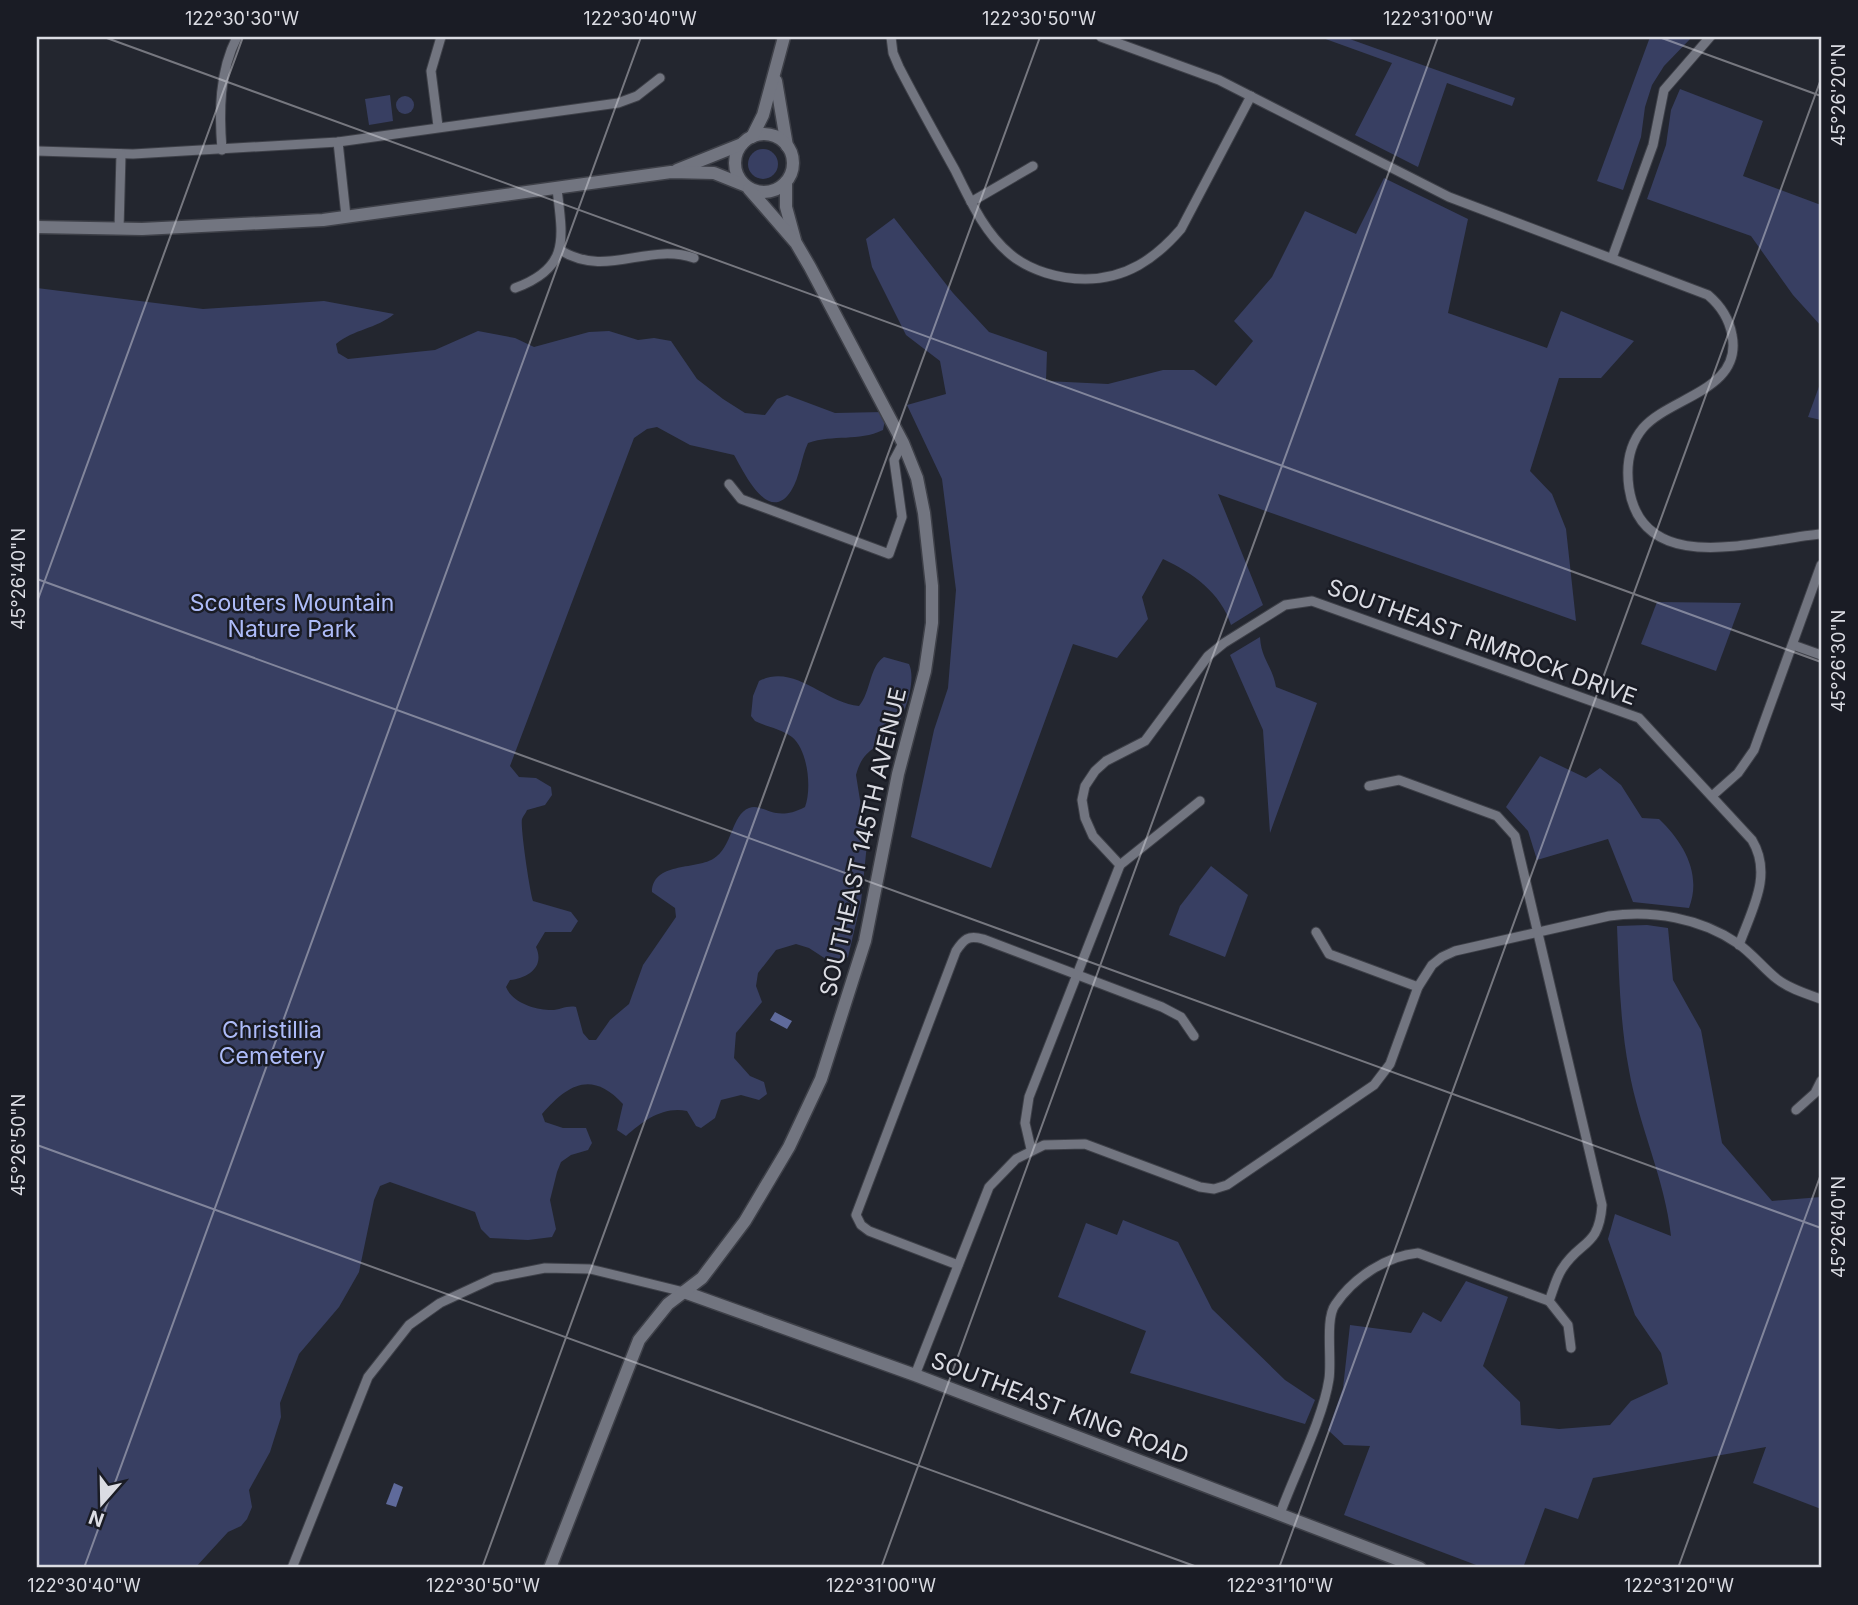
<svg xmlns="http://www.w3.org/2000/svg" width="1858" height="1605" viewBox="0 0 1858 1605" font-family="Inter,sans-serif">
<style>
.green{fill:#383f62}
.water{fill:#5f6a9b}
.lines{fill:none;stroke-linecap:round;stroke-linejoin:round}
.street-casing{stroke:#3e4048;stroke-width:11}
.secondary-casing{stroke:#3e4048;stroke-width:15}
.street{stroke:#727580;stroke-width:9}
.secondary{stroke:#727580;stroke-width:12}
.ticks{fill:none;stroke:#dbdce3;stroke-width:2;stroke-opacity:0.45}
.labels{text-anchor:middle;stroke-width:5;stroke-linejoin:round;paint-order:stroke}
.park-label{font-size:23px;fill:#aebcf9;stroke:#1a1c25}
.street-label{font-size:23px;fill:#dbdce3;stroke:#1a1c25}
.neatline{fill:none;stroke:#dbdce3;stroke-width:2.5}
.ticks-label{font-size:18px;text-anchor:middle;fill:#dbdce3}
</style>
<rect width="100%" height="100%" fill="#23262f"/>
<g class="green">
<path d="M1320,37H1344L1515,98L1512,106L1447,83L1418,167L1355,135L1392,63Z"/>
<path d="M1650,37H1692L1664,66L1652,85L1645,107L1641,137L1623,190L1597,181Z"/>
<path d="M1680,89L1763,121L1743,176L1821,205V326L1793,295L1751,236L1647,199L1666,145L1671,110Z"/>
<path d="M390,95L393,121L369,125L365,99Z"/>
<circle cx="405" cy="105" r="9"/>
<circle cx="763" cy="164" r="15"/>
<path d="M1384,178L1468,219L1448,313L1547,348L1561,311L1634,341L1601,378H1559L1530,471L1552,494L1566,529L1576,621L1218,494L1263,605L1231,625C1221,593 1193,573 1163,559L1142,597L1148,619L1117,658L1073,644L991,868L911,837L934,730L948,688L956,590L942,479L907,405L946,394L940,361L906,335L872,267L866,239L894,218L953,293L989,332L1047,352L1046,381L1108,384L1163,370H1194L1216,386L1253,341L1234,321L1272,277L1305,211L1356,234Z"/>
<path d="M37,288L203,309L324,301L394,314C376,329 354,329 336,344L338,353L348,359L435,350L478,331L515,338L534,347L589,332L609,331L638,340L654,338L671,341L697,379L723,399L745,413L765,415L777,399L787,395L835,413L883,412L885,420L883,430C858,442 834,434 808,443C801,458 800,477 791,491C768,526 743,470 734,455L690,445L657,427L647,429L634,438L510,766L519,777L536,778L551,787L552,795L545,805L527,810C526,813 523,816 522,819C520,826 530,893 533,901L571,912L578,921L571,932H545L536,947C545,967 528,978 510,980L506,987C512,1002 533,1009 549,1010C559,1011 566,1005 576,1007L583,1033L589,1040H596L610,1020L629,1004L643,965L676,917L675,908L652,892C653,862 694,870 713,859C733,847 731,815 749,808C763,802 773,824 805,807C812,789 808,750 792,737C781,729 767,727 755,721L751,716L753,696L759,681C795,663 824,703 859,706C871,692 869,667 884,657L909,664C917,681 904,718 892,733C877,750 863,748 856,775L867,844L861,902L848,957L841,963H832L809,948L796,944L776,950L758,973L756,986L762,1002L736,1033L734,1058L750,1076L764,1082L767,1094L759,1100L741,1095L721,1100L715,1118L701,1128L696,1126L687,1111C663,1106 643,1121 626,1136L617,1130L623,1104C592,1070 568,1084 542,1114L545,1122L563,1128H586L592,1143L588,1150L571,1155L561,1162L557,1172L550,1200L556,1229L552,1237L528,1240L490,1238L481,1229L475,1212L390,1182L380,1186L374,1200L359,1272L339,1307L299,1354L280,1403L281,1417L270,1452L249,1490L252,1507L247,1519L241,1526L228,1532L195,1568H37Z"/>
<path d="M1821,381V420L1808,417Z"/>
<path d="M1657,602L1741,603L1716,671L1641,644Z"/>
<path d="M1260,637C1261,659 1272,665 1276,687L1317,703L1270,833L1263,730L1230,655Z"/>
<path d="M1540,756L1586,778L1600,768L1621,785L1642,818L1659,819C1684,843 1702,874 1689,908L1633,902L1608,839L1537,860L1528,831L1506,807Z"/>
<path d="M1211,866L1248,895L1225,957L1169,935L1180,906Z"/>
<path d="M1647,925L1668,928L1673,980L1701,1030L1722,1143L1772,1201L1821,1197V1509L1753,1483L1766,1447L1593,1478L1578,1519L1545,1508L1523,1568H1484L1344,1515L1370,1446L1344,1445L1328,1430L1343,1388L1350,1325L1411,1333L1423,1312L1441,1322L1466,1281L1508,1297L1483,1366L1520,1402L1521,1425L1559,1429L1610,1425L1631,1401L1668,1384L1661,1353L1635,1315L1608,1239L1615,1214L1671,1236C1665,1179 1639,1127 1629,1070C1620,1023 1619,974 1617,926Z"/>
<path d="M1123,1220L1178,1242L1212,1309L1285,1380L1315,1400L1305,1424L1130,1373L1146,1331L1058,1297L1086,1223L1117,1235Z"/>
</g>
<g class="water">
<path d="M775,1012L792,1021L787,1029L770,1020Z"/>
<path d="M394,1483L403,1487L396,1507L386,1504Z"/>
</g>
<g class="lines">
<defs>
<g id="street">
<path d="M891,37L893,53L899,67C917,102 936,136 955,170C970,200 984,232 1010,254C1030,271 1060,279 1085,279C1126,279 1155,259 1181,229L1251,96"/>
<path d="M1101,37L1219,80L1449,197L1708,295C1721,306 1729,318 1732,335C1743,390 1670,397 1643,428C1628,446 1626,467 1629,488C1643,580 1760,539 1821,534"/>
<path d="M438,126L431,71L441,37"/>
<path d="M338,142L346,216"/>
<path d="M222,150C219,112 219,72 237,37"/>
<path d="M37,151L133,154L338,142L618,103L637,96L660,78"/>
<path d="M971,202L1033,166"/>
<path d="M119,229L121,154"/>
<path d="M560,250C607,279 647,242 694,258"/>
<path d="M1612,258L1653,145L1664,90L1710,37"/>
<path d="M515,288C570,268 563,239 557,189"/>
<path d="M729,484L741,499L889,554L902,517L894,460L903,443"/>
<path d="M1793,645L1821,655"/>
<path d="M1712,796L1738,773L1754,750L1821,565"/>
<path d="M1120,865L1200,801"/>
<path d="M1316,932L1329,954L1418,987"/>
<path d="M1796,1110L1815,1093L1821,1081"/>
<path d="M1031,1149L1025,1123L1029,1097L1120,865L1093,836L1085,818L1082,800L1085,786L1095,771L1106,761L1145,741L1208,656L1224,643L1285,605L1312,601L1639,718L1752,840C1773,875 1752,909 1739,945"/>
<path d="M958,1265L869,1231L861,1225L856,1215L956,951C964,939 968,935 983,939L1162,1007L1181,1017L1194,1036"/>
<path d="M1549,1301L1568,1325L1571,1348"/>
<path d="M915,1375L989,1187L1016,1159L1044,1145L1085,1144L1200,1187L1214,1189L1227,1185L1374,1085L1390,1064L1418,987L1432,965L1442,957L1455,951L1609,916C1653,910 1700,918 1737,943C1752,953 1763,968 1777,979C1790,989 1807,994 1821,999"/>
<path d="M1280,1514C1294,1475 1323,1419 1329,1379C1332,1360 1325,1319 1335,1305C1353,1278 1386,1256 1418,1253L1549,1301C1553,1291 1556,1278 1562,1269C1580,1240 1599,1248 1602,1205L1515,836L1497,816L1399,780L1369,786"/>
<path d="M292,1568L368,1377L409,1325L440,1303L494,1278L545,1268L590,1269L684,1292"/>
</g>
<g id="secondary">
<path d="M776,81L787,146"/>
<circle cx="764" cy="163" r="29"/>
<path d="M752,137L763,115L784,37"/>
<path d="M677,170L742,144"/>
<path d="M786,182V207L795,240"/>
<path d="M37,227L142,229L323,220L671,172L714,173L744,185"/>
<path d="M684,1292L915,1375L1420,1568"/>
<path d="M550,1568L639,1340L668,1304L702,1278L745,1221L789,1147L821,1079L865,941L898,774L925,671L932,623V586L924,513L917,478L903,443L810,267L796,243L749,189"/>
</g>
</defs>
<use href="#street" class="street-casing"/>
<use href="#secondary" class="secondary-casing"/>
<use href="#street" class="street"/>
<use href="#secondary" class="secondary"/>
</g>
<path class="ticks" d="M104,37L1821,662M1659,37L1821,96M37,579L1821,1228M37,602L243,37M37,1145L1200,1568M84,1568L641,37M482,1568L1040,37M881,1568L1438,37M1279,1568L1821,79M1678,1568L1821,1174"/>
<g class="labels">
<g class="park-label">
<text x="292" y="611">Scouters Mountain<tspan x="292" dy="26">Nature Park</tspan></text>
<text x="272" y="1038">Christillia<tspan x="272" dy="26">Cemetery</tspan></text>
</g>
<g class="street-label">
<text transform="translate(1482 642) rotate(20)" y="8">SOUTHEAST RIMROCK DRIVE</text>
<text transform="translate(863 842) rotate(-77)" y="8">SOUTHEAST 145TH AVENUE</text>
<text transform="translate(1060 1408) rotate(21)" y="8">SOUTHEAST KING ROAD</text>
</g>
</g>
<rect width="1858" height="1605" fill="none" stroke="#1a1c25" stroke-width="77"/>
<g transform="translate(102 1503) rotate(200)" stroke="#1a1c25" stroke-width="5" paint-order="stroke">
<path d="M0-5L12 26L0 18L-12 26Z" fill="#dbdce3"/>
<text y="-10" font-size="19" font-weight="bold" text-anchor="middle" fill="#dbdce3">N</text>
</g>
<rect x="38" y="38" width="1782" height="1528" class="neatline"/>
<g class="ticks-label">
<text x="242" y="25">122°30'30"W</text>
<text x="640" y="25">122°30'40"W</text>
<text x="1039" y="25">122°30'50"W</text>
<text x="1438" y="25">122°31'00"W</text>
<text transform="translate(1839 95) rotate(-90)" y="6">45°26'20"N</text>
<text transform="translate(19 579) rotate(-90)" y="6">45°26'40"N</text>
<text transform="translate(1839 661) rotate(-90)" y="6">45°26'30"N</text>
<text transform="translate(19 1145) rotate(-90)" y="6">45°26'50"N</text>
<text transform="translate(1839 1227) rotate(-90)" y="6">45°26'40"N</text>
<text x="84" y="1592">122°30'40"W</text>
<text x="483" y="1592">122°30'50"W</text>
<text x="881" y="1592">122°31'00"W</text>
<text x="1280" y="1592">122°31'10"W</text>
<text x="1679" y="1592">122°31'20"W</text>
</g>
</svg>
